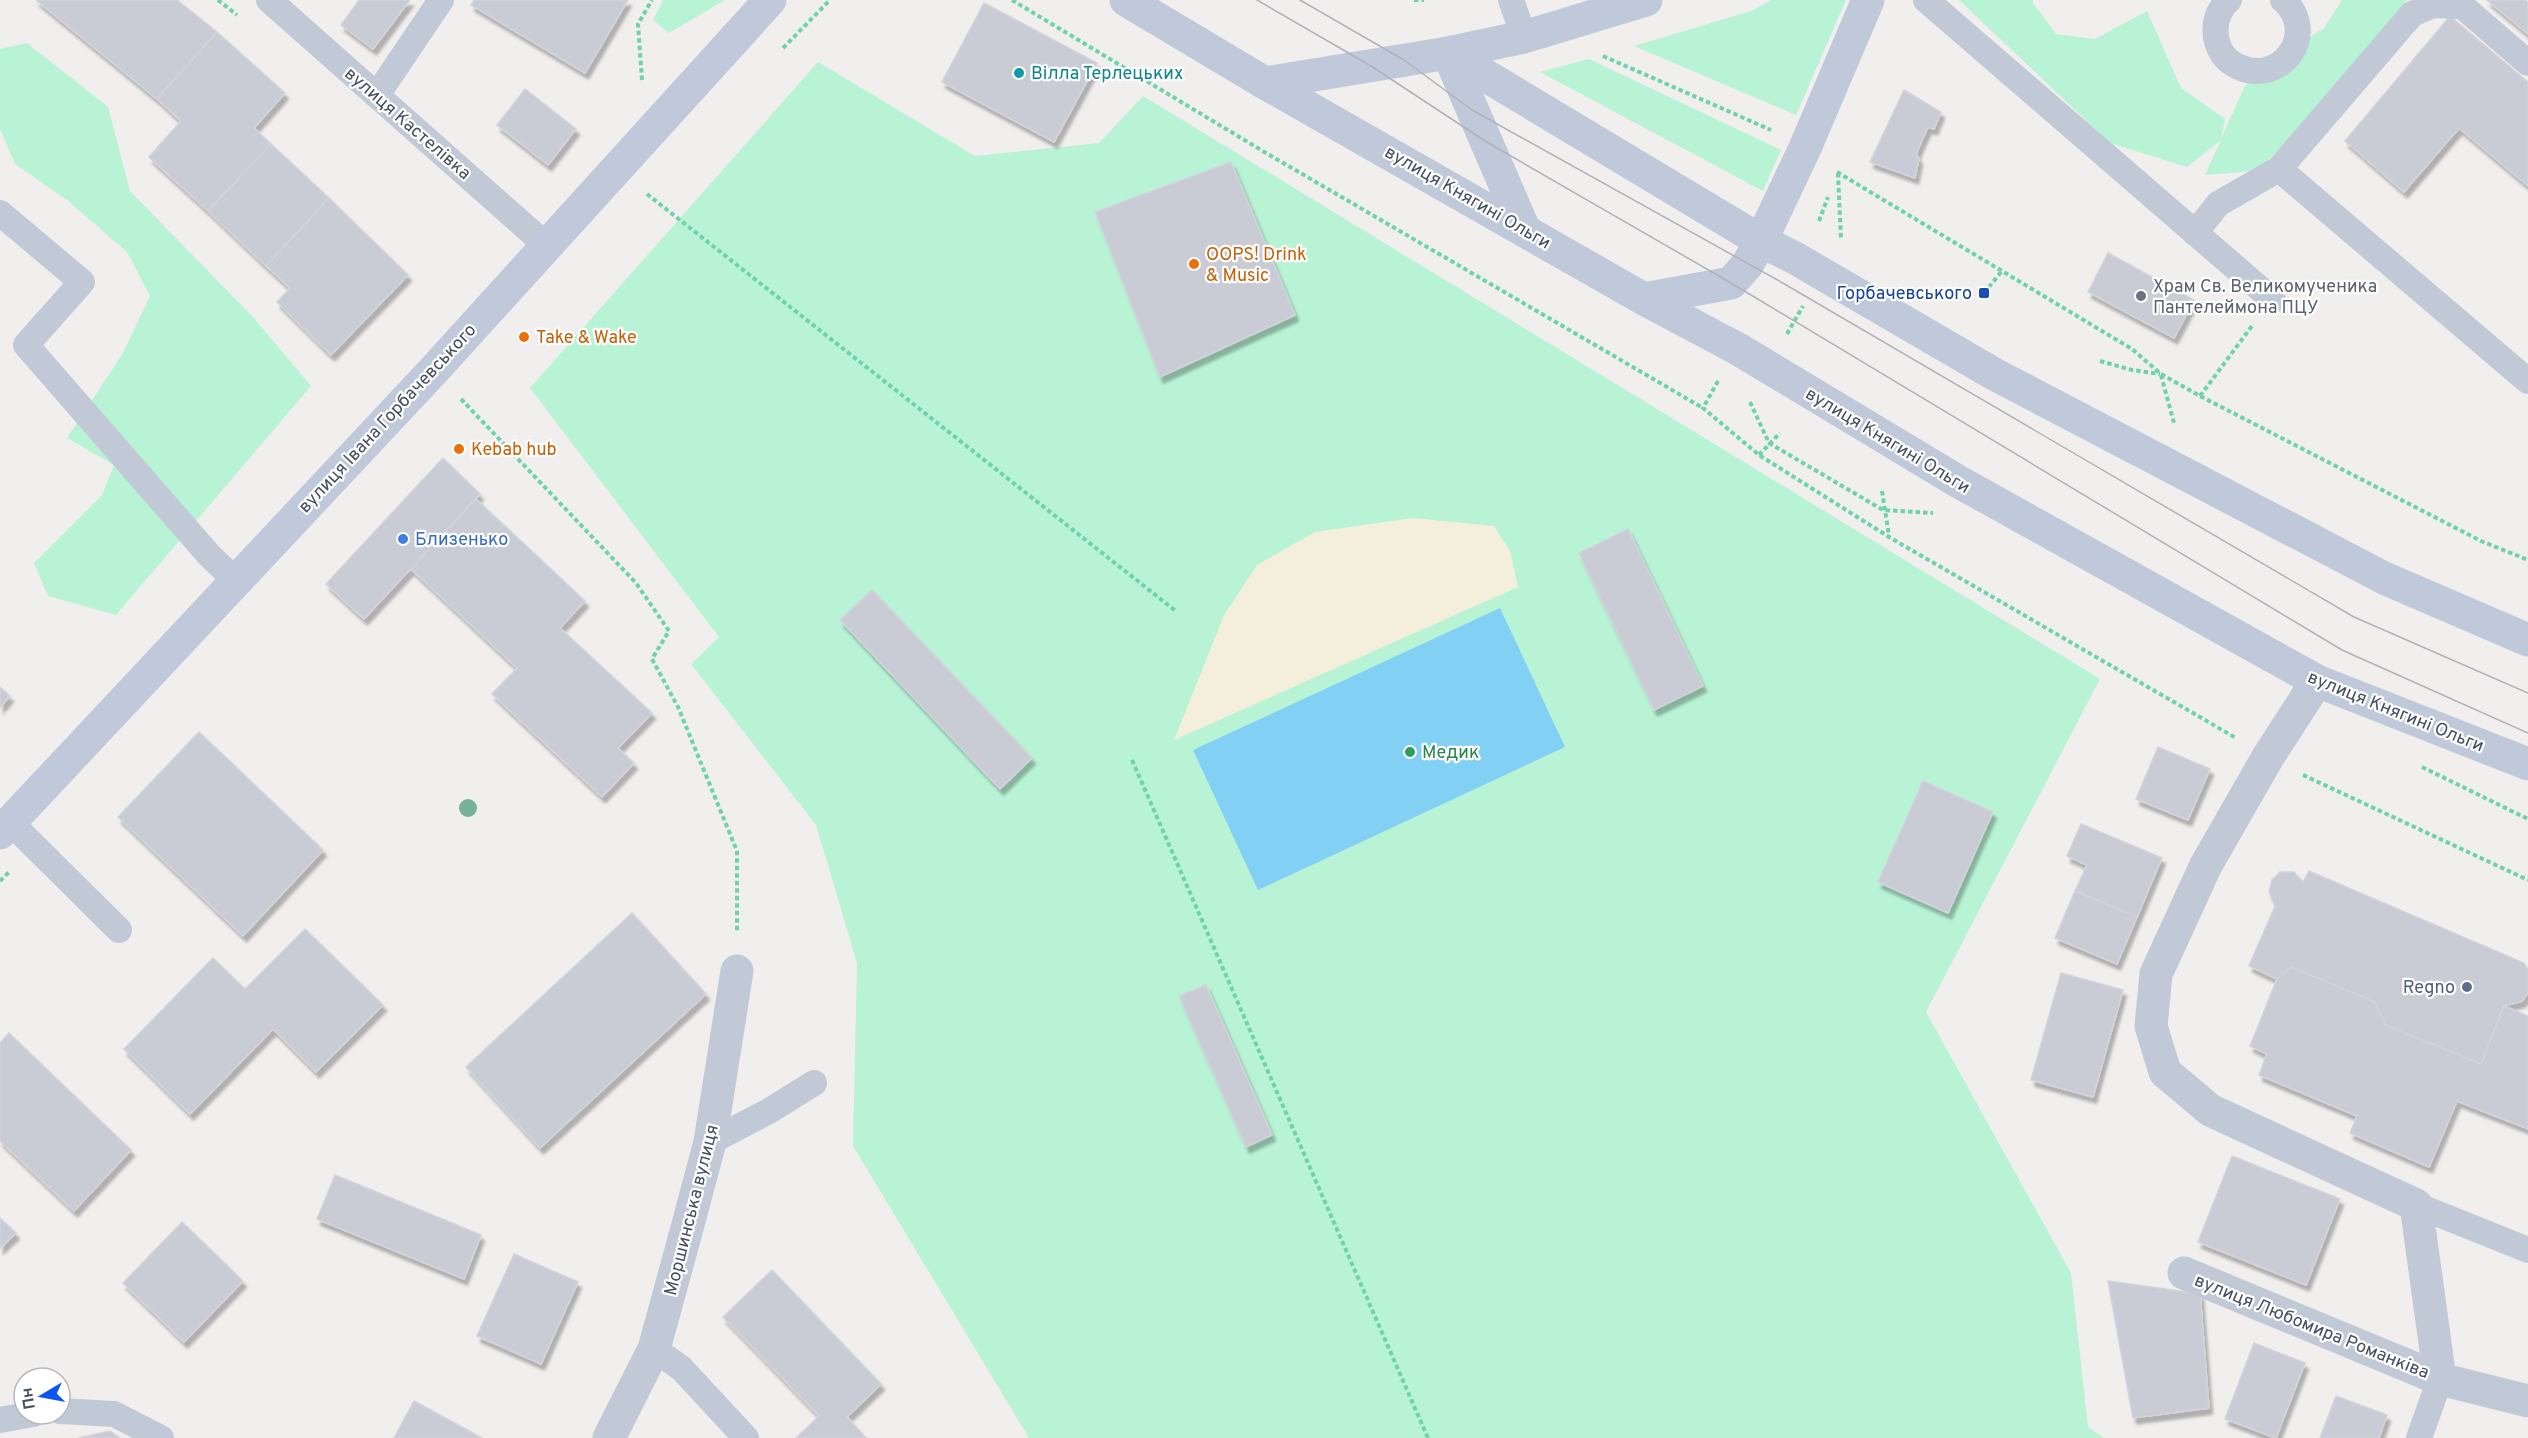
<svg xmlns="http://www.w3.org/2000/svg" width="2528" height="1438" viewBox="0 0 2528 1438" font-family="Overpass,sans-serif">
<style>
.green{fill:#b9f3d5}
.sand{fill:#f4efdd}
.water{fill:#82d0f3}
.building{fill:#caccd5;stroke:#d2d3db;stroke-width:1.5;filter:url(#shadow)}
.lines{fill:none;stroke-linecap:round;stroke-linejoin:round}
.path{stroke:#6ed3ac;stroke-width:4;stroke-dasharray:4.5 3;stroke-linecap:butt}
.lane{stroke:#c0c9d5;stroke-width:26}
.street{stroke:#c0c9d5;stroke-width:33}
.secondary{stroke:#bfc9d9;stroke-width:33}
.tram{stroke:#b0b2b9;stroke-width:1.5}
.tree{fill:#75b49b}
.culture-dot{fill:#0f9aa8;stroke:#fff;stroke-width:2}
.food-dot{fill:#e8710a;stroke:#fff;stroke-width:2}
.transit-dot{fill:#1a4fb4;stroke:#fff;stroke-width:2}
.worship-dot{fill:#6b7280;stroke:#fff;stroke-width:2}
.shop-dot{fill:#3f7fe0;stroke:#fff;stroke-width:2}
.leisure-dot{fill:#2e9e5b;stroke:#fff;stroke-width:2}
.service-dot{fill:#5c6f8a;stroke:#fff;stroke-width:2}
.labels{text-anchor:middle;stroke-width:4.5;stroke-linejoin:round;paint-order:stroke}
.culture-label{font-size:18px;fill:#0d838f;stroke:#fff;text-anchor:start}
.street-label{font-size:18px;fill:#454f5d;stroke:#fff}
.food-label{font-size:18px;fill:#c56008;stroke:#fff;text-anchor:start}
.worship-label{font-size:18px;fill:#5b616d;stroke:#fff;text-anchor:start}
.transit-label{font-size:18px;fill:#164399;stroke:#fff;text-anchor:end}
.shop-label{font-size:18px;fill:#366cbe;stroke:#fff;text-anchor:start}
.leisure-label{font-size:18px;fill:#27864d;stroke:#fff;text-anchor:start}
.service-label{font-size:18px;fill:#4e5e75;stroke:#fff;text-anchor:end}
</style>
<defs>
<filter id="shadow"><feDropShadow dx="3.5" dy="6" stdDeviation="1.5" flood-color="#0004"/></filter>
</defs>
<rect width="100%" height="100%" fill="#f1eeee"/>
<g class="green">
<path d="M663,0H725L669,33L653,20Z"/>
<path d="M1771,0H1846L1796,115L1634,46L1754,10Z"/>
<path d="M1959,0H2033V3L2056,34L2095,39L2147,11L2181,88L2225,119L2221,139L2244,88L2258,72L2324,28L2342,0H2407L2292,137L2263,165L2245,172L2205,175L2221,140L2187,167L2110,143Z"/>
<path d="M27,43L108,107L130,191L252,316L311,386L116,615L48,596L34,563L102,495L114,465L67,438L123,353L150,296L127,252L67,200L15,164L0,129V49Z"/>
<path d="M1589,59L1781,150L1763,191L1540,72Z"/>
<path d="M818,62L975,156L1099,143L1143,96L2100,679L1926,1012L2071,1273L2088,1427L2104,1438H1029L853,1146L857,963L816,825L691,664L719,637L530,388Z"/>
</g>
<path class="sand" d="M1413,518L1494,526L1510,551L1518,587L1174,740L1224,615L1257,565L1315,532Z"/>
<path class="water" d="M1500,608L1565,747L1258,890L1193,750Z"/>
<g class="building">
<path d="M36,0H177L217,32L157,99Z"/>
<path d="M359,0H410L373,49L341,25Z"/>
<path d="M474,0H628L585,73L471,5Z"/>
<path d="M2487,0H2525L2528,2V34Z"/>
<path d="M984,3L1097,63L1054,142L942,82Z"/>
<path d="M2450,16L2528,82V186L2459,128L2404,192L2345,141Z"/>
<path d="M217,32L285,93L254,128L271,144L208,211L149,157L181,121L157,99Z"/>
<path d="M525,89L576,129L548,165L497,125Z"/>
<path d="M1904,90L1941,112L1934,129L1928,127L1916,154L1919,159L1915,178L1870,162Z"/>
<path d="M271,144L329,198L266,266L208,211Z"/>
<path d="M1231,162L1295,315L1160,377L1095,212Z"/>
<path d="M329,198L408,275L331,355L277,302L290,288L266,266Z"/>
<path d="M2108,253L2194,300L2174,338L2088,292Z"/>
<path d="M443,458L480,494L364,619L326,584Z"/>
<path d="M476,499L585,601L560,628L652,713L618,748L634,763L602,797L492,694L517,668L411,569Z"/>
<path d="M1628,529L1703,686L1654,710L1579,553Z"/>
<path d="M872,590L1032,758L1000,789L840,620Z"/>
<path d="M0,687L10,696L0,707Z"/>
<path d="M199,732L323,850L243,936L118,817Z"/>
<path d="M2158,747L2210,769L2188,820L2136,799Z"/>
<path d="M1923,781L1993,812L1948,913L1878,882Z"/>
<path d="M2081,824L2162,858L2137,917L2075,891L2087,865L2067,856Z"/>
<path d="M2309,871L2524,963L2528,970V993L2522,1001L2504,1006L2481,1064L2385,1025L2375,1002L2291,967L2277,979L2249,966L2275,906L2269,892L2272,880L2280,872H2294L2303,882Z"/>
<path d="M2075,891L2137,917L2117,964L2055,938Z"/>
<path d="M632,913L706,994L540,1148L466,1067Z"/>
<path d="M305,929L383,1005L316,1072L273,1029L190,1114L124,1049L213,958L245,989Z"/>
<path d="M2291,967L2375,1002L2385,1025L2481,1064L2504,1006L2528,1016V1129L2457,1101L2429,1167L2350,1133L2357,1116L2259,1075L2267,1054L2250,1046L2277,979Z"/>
<path d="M2061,973L2123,990L2093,1097L2031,1080Z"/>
<path d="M1206,985L1272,1135L1246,1147L1179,996Z"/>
<path d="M9,1033L131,1150L74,1211L0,1141V1043Z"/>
<path d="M2232,1156L2340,1199L2306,1285L2198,1242Z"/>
<path d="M335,1175L481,1235L464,1279L317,1219Z"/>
<path d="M0,1218L16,1233L0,1248Z"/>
<path d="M182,1222L243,1281L184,1342L123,1283Z"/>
<path d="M514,1254L578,1282L541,1364L477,1336Z"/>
<path d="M772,1270L881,1384L847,1417L866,1438H796L819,1416L723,1317Z"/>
<path d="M2108,1281L2200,1294L2209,1408L2133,1418Z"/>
<path d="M2254,1343L2305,1363L2276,1438L2225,1419Z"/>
<path d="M2336,1396L2387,1415L2379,1438H2320Z"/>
<path d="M414,1401L482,1438H394Z"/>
<path d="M110,1431L120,1438H78Z"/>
</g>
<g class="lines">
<g class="path">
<path d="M218,0L237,15"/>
<path d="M1012,0L1261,150L1703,408"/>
<path d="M1414,0H1424"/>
<path d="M783,48L830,0"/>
<path d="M1603,56L1771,130"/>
<path d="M642,80L638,24L652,0"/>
<path d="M1837,172L2132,349L2161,374L2200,396L2481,541L2528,560"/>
<path d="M1838,173L1841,240"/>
<path d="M647,194L1177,612"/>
<path d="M1819,221L1828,197"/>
<path d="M1984,293L2002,271"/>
<path d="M1787,334L1803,306"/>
<path d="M2100,361L2132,370L2160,374"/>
<path d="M2161,375L2174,423"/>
<path d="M1718,381L1703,408L1759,455L1889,537L2236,738"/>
<path d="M2200,396L2252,326"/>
<path d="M461,399L636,583L669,631L652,659L678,707L737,851V933"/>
<path d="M1750,402L1769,443L1883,510L1933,513"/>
<path d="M1759,455L1780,433"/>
<path d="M1882,491L1889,536"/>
<path d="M1132,760L1428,1438"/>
<path d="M2422,767L2528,819"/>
<path d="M2303,775L2528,880"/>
<path d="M0,881L10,871"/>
</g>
<g class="lane">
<path d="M269,0L547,246"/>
<path d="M1511,0L1524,37"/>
<path d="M1926,0L2273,300"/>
<path d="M2229,0C2218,10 2214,23 2216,37C2218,50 2226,61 2237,66C2281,88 2320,32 2283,0"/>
<path d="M377,95L441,0"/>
<path d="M2279,169L2528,381"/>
<path d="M0,213L82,282L26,345L209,555L235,580"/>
<path d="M2195,233L2218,204L2279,169L2412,14L2433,5L2462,6L2528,63"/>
<path d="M10,822L119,930"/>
<path d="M710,1142L769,1111L814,1083"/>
<path d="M2416,1205L2528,1250"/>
<path d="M654,1349L681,1368L746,1438"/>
<path d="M60,1411L114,1414L161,1438"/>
<path d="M0,1420L33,1414"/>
<path d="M2419,1438L2440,1379"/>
</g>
<g class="street">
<path d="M2317,681L2268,757L2206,865L2156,974L2151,1026L2165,1072L2210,1110L2416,1205L2440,1379"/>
<path d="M2184,1273L2440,1379L2528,1401"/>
<path d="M609,1438L654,1349L683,1243L710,1142L737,971"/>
</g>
<g class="secondary">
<path d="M1126,0L1265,83L1644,299L1738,349L1959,482L2317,681L2528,764"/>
<path d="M1448,53L1761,241L1795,258L1994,374L2384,578L2528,640"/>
<path d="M1448,53L1524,229"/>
<path d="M1265,83L1448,53L1524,37L1646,0"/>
<path d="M1644,299L1731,283L1747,265L1761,241L1805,148L1868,0"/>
<path d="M0,833L434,370L770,0"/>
</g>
<g class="tram">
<path d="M1257,0L1371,66L1485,141L1731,283L2342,650L2528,733"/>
<path d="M1300,0L1404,60L1472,110L1781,282L2354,617L2528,693"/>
</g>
</g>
<circle class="tree" cx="468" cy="808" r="9"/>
<circle class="culture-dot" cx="1019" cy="73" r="6"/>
<g class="food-dot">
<circle cx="1194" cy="264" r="6"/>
<circle cx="524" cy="337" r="6"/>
<circle cx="459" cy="449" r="6"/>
</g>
<rect class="transit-dot" x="1978" y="287" width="12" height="12" rx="3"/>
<circle class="worship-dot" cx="2141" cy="296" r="6"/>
<circle class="shop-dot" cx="403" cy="539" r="6"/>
<circle class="leisure-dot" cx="1410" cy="752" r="6"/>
<circle class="service-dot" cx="2467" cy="987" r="6"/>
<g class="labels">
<g class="culture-label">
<text x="1031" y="79">Вілла Терлецьких</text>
</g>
<g class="street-label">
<text transform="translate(408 123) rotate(41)" y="6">вулиця Кастелівка</text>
<text transform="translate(1468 197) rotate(30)" y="6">вулиця Княгині Ольги</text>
<text transform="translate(387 418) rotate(-47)" y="6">вулиця Івана Горбачевського</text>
<text transform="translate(1888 440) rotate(31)" y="6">вулиця Княгині Ольги</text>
<text transform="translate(2396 711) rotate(22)" y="6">вулиця Княгині Ольги</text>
<text transform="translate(691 1210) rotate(-76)" y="6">Моршинська вулиця</text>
<text transform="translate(2312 1326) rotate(22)" y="6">вулиця Любомира Романківа</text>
</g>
<g class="food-label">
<text x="1206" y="260">OOPS! Drink<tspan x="1206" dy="21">&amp; Music</tspan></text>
<text x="536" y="343">Take &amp; Wake</text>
<text x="471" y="455">Kebab hub</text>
</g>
<g class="worship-label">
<text x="2153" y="292">Храм Св. Великомученика<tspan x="2153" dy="21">Пантелеймона ПЦУ</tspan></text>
</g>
<g class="transit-label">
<text x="1972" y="299">Горбачевського</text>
</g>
<g class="shop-label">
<text x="415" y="545">Близенько</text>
</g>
<g class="leisure-label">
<text x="1422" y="758">Медик</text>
</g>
<g class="service-label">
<text x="2455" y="993">Regno</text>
</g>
</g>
<g transform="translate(42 1396) rotate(260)"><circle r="28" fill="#ffffff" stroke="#b5b9be" stroke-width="1.5"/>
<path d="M0-4.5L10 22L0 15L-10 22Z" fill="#0a56ef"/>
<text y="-9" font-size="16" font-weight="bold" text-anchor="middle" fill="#454f5d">Пн</text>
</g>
</svg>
